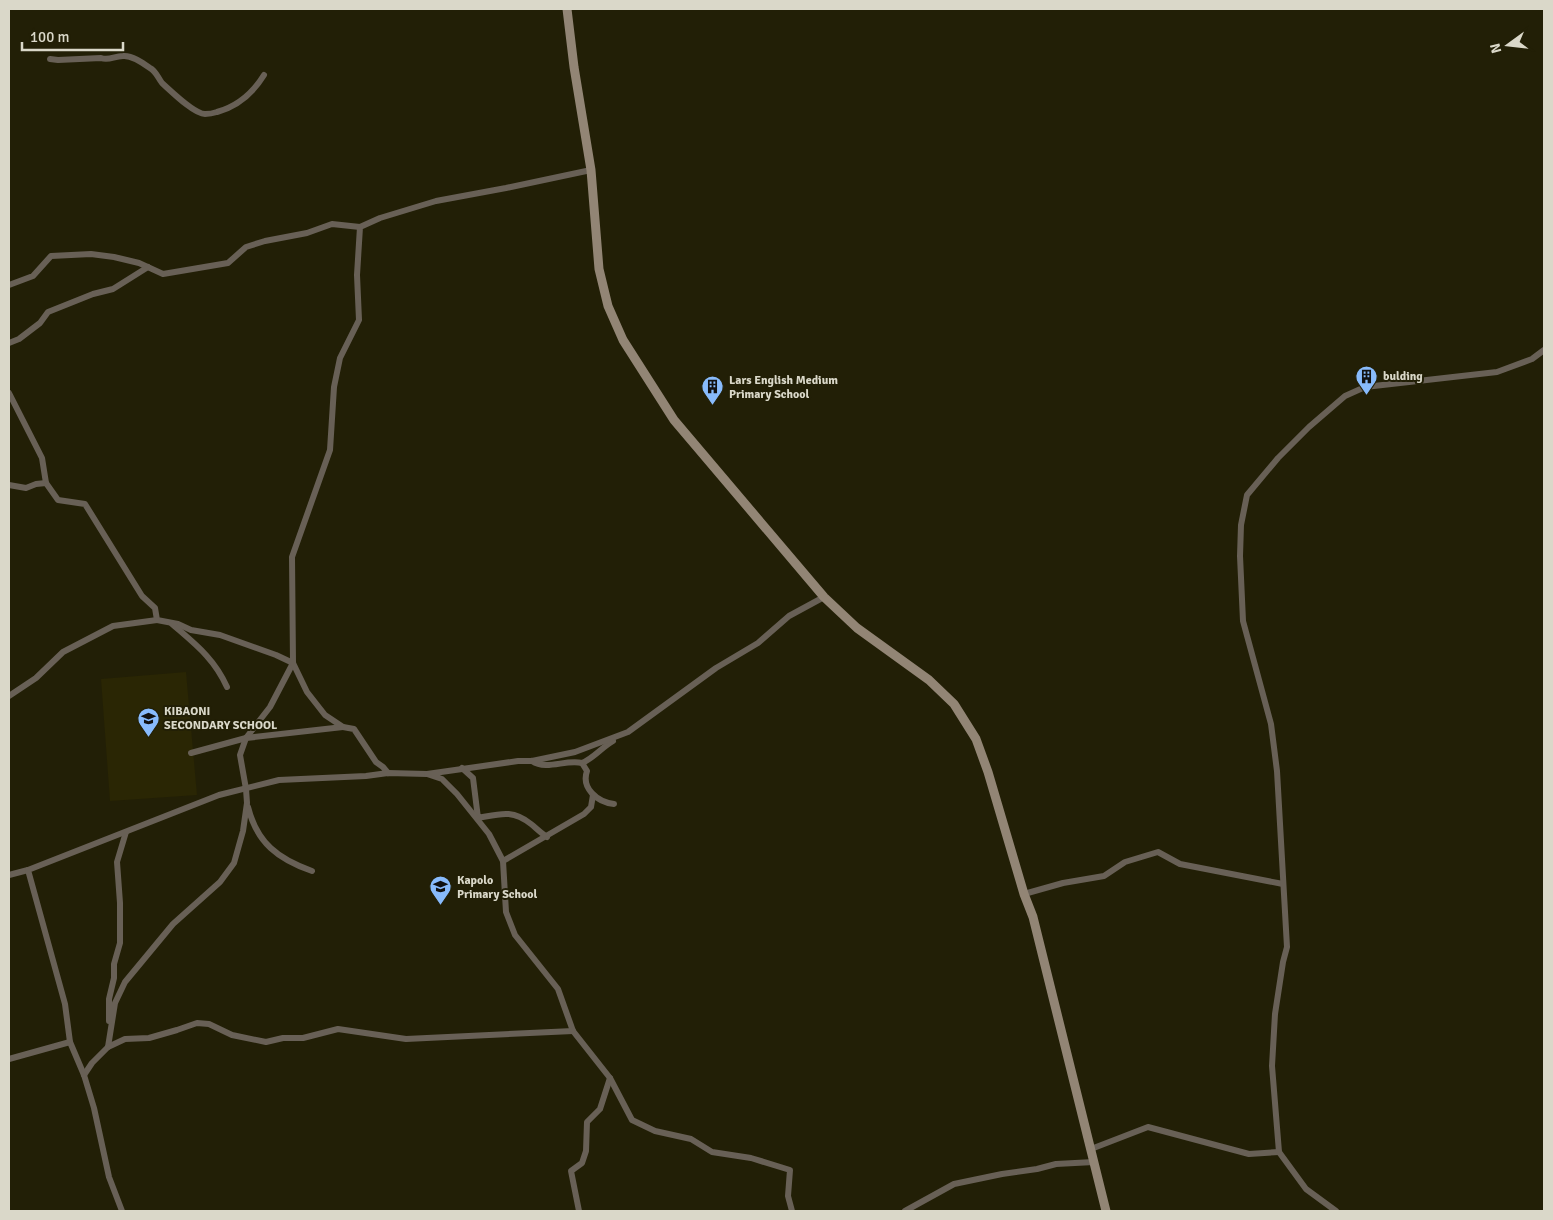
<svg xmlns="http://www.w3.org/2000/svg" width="1553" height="1220" viewBox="0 0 1553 1220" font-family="Signika,sans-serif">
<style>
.built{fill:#2a2604}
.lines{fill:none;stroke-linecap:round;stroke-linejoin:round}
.minor{stroke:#686056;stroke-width:6}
.secondary{stroke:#928575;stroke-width:9}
.labels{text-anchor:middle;stroke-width:4;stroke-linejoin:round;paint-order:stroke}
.poi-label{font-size:12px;font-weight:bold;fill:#dad8c9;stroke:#221f06;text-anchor:start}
</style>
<rect width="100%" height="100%" fill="#221f06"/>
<path class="built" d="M186,672L197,795L110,801L101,679Z"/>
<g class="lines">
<g class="minor">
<path d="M50,59L58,60L101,58C109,61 114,56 123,56C132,55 143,63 150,68C156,71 158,78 162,83C171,91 194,114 205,114C209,114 214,113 217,112C238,106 253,93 264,75"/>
<path d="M9,285L33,276L51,256L91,254L114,257L139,263L163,274L228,263L246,247L265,241L307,233L332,224L360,227"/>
<path d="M9,343L19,339L40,323L48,312L93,294L113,289L148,267"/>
<path d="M9,393L42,458L46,483"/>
<path d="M9,485L26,488L36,484L46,483L58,500L85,504L142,596L155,608L157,620L178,624L191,630L220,635L276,655L293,663L270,707L246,738L240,755L246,789L247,803L243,831L234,863L220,882L173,924L125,982L115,1003L108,1047L92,1063L84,1075"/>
<path d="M172,624C195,644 214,658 227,687"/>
<path d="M9,696L36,678L63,652L113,626L157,620"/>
<path d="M191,753L246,738L343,727"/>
<path d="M532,761C547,771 565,759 582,763L587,771C581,788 597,802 614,804"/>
<path d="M582,763C594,758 601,748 613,741"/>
<path d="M462,768L473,778L478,818C500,814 512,809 531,824C536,828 541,833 547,837"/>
<path d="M388,773L383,767L376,762L354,729L343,727L325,715L307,692L293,663L292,557L330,450L334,387L340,358L359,320L357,275L360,227L380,218L436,201L506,188L591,170"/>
<path d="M248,807C257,843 278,859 312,871"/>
<path d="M503,861L584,814L591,807L593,795"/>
<path d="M9,875L28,870"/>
<path d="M1024,894L1063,883L1104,876L1125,862L1158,852L1180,864L1283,884"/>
<path d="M109,1021V999L114,978V964L120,943V903L117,862L126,832"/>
<path d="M108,1047L125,1039L149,1038L177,1030L197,1023L209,1024L232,1035L266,1042L283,1038H303L338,1029L406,1039L573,1031"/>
<path d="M9,1059L70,1042"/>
<path d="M1091,1149L1148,1127L1249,1154L1279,1152"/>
<path d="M122,1211L109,1177L94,1108L84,1075L70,1042L65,1004L28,870L219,795L279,780L366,776L388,773L427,774"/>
<path d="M579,1211L571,1171L582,1163L586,1151L587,1122L600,1109L610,1078"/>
<path d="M792,1211L788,1196L790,1170L751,1158L712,1152L691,1139L655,1131L632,1120L610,1078L573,1031L558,989L515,935L506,912L503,861L489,834L457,794L442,779L427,774L518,761H532L575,752L628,732L716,668L758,643L789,616L824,597"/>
<path d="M905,1211L954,1184L1002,1174L1037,1169L1056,1164L1094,1162"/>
<path d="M1336,1211L1306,1189L1279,1152L1272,1066L1275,1014L1283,962L1287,947L1277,771L1271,724L1243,621L1240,556L1241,525L1247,495L1278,458L1309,427L1345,396L1365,387L1497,372L1532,359L1544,350"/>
</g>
<path class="secondary" d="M567,9L574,67L591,170L599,269L608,306L623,340L674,420L824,597L857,628L929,680L954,704L976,739L988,772L1024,894L1033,917L1106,1211"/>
</g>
<defs>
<symbol id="building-pin" viewBox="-11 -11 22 30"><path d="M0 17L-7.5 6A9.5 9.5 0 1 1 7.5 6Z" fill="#88bbfc" stroke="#221f06"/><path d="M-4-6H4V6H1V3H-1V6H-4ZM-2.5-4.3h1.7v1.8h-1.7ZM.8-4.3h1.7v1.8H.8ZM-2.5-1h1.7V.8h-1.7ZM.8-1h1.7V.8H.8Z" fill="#111"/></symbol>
<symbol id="school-pin" viewBox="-11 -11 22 30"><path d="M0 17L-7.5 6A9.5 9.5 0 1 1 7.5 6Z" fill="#88bbfc" stroke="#221f06"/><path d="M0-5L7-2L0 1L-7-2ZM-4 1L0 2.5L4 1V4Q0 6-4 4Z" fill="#111"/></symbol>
</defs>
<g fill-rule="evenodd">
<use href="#building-pin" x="1354" y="364" width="25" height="34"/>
<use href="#building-pin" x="700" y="374" width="25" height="34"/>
<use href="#school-pin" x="136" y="706" width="25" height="34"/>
<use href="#school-pin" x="428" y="874" width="25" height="34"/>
</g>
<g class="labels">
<g class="poi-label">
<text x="1383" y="380">bulding</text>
<text x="729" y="384">Lars English Medium<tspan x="729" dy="14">Primary School</tspan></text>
<text x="164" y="715">KIBAONI<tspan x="164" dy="14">SECONDARY SCHOOL</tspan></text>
<text x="457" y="884">Kapolo<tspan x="457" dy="14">Primary School</tspan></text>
</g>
</g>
<rect width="1553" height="1220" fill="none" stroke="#dad8c9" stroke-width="20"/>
<g transform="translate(1508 45) rotate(255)" stroke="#221f06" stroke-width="4" paint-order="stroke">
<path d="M0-4L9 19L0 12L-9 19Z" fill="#dad8c9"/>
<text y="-8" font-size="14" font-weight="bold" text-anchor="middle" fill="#dad8c9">N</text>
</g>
<path d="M22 42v8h101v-8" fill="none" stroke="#dad8c9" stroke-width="2.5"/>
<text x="30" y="42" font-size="15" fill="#dad8c9" stroke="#221f06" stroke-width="4" paint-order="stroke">100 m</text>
</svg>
